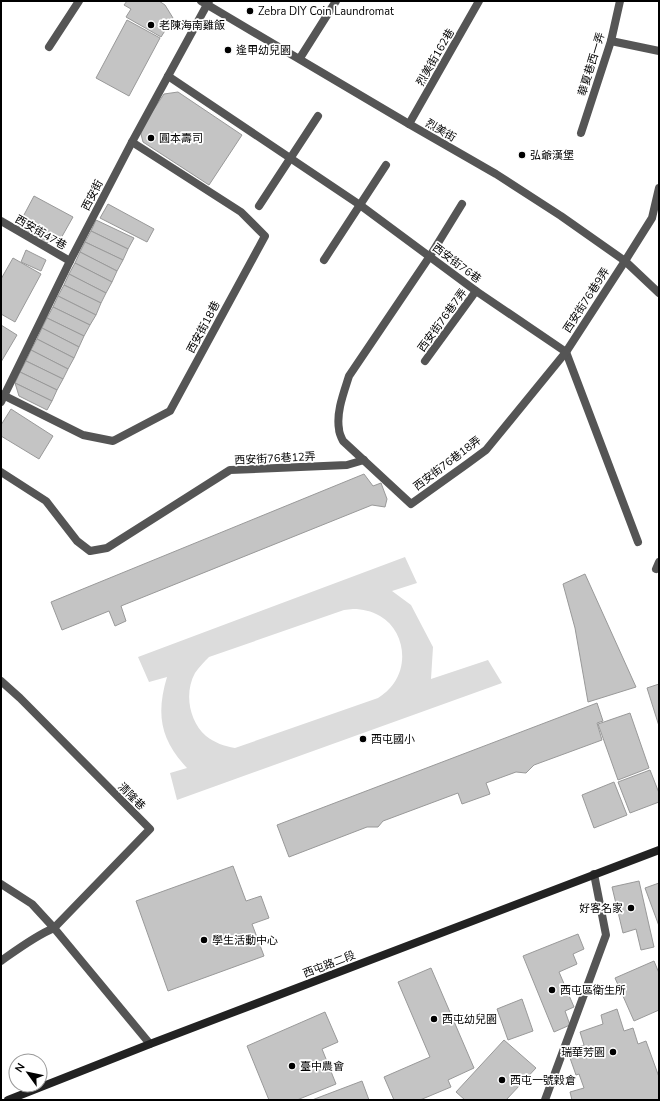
<svg xmlns="http://www.w3.org/2000/svg" width="660" height="1101" viewBox="0 0 660 1101" font-family="'Nunito Sans','Noto Sans TC',sans-serif">
<style>
.green{fill:#dcdcdc;fill-rule:evenodd}
.building{fill:#c4c4c4;stroke:#999}
.lines{fill:none;stroke-linecap:round;stroke-linejoin:round}
.lane{stroke:#555;stroke-width:8}
.street{stroke:#555;stroke-width:8}
.secondary{stroke:#222;stroke-width:8}
.poi-dot{fill:#000;stroke:#fff;stroke-width:1.5}
.labels{text-anchor:middle;stroke-width:3.5;stroke-linejoin:round;paint-order:stroke}
.poi-label{font-size:11px;fill:#000;stroke:#fff;text-anchor:start}
.street-label{font-size:11px;fill:#000;stroke:#fff}
</style>
<rect width="100%" height="100%" fill="#fff"/>
<path class="green" d="M405,557L417,583L392,591L411,605L433,647L431,679L488,660L502,683L177,800L170,773L187,768C160,739 156,714 167,677L149,682L138,657ZM353,609C363,609 371,611 380,616C403,629 409,662 394,683C389,690 384,694 378,698L235,748C224,746 215,743 206,736C189,721 184,693 195,673C199,667 204,662 209,657L344,610Z"/>
<g class="building">
<path d="M127,1H159L165,5L173,18L161,37L126,17L131,9L124,5Z"/>
<path d="M127,20L160,38L129,96L96,78Z"/>
<path d="M178,92L242,135L209,185L143,142L140,130L164,94Z"/>
<path d="M34,196L73,217L60,240L44,243L17,228Z"/>
<path d="M108,204L154,229L147,242L100,218Z"/>
<path d="M96,220L134,238L128,249L91,231Z"/>
<path d="M91,231L128,249L123,260L85,242Z"/>
<path d="M85,242L123,260L117,271L80,252Z"/>
<path d="M26,250L46,260L41,271L21,262Z"/>
<path d="M80,252L117,271L112,282L75,263Z"/>
<path d="M13,258L41,274L15,322L1,314V279Z"/>
<path d="M75,263L112,282L106,293L69,274Z"/>
<path d="M69,274L106,293L101,303L64,285Z"/>
<path d="M64,285L101,303L96,315L58,296Z"/>
<path d="M58,296L96,315L90,325L53,307Z"/>
<path d="M53,307L90,325L84,336L47,318Z"/>
<path d="M47,318L84,336L79,347L42,328Z"/>
<path d="M1,325L17,335L1,362Z"/>
<path d="M42,328L79,347L74,358L37,339Z"/>
<path d="M37,339L74,358L68,369L31,350Z"/>
<path d="M31,350L68,369L63,379L26,361Z"/>
<path d="M26,361L63,379L57,390L20,372Z"/>
<path d="M20,372L57,390L52,401L15,383Z"/>
<path d="M15,383L52,401L47,410L19,396Z"/>
<path d="M11,409L53,436L39,459L1,436V425Z"/>
<path d="M364,474L373,486L381,483L387,499L385,507L372,505L121,606L126,621L115,626L109,611L62,630L51,602Z"/>
<path d="M585,574L636,687L588,702L575,628L563,584Z"/>
<path d="M659,684V726L647,688Z"/>
<path d="M597,703L603,721L597,723L602,740L534,765L526,773L516,772L486,783L490,794L462,804L458,793L383,821L378,827H367L289,857L277,825Z"/>
<path d="M630,713L649,768L618,780L598,724Z"/>
<path d="M650,770L659,793V802L630,813L618,782Z"/>
<path d="M614,782L627,815L594,828L582,795Z"/>
<path d="M233,866L246,901L261,896L269,918L252,924L264,956L168,991L136,901Z"/>
<path d="M639,881L654,947L641,950L636,929L623,933L612,887Z"/>
<path d="M659,883V926L645,888Z"/>
<path d="M578,934L584,949L573,954L577,964L559,972L574,1007L565,1011L570,1025L554,1032L523,956Z"/>
<path d="M654,961L659,973V1010L634,1021L615,978Z"/>
<path d="M431,968L474,1068L448,1080L451,1087L420,1100H394L384,1077L430,1057L398,982Z"/>
<path d="M522,999L533,1031L508,1040L497,1009Z"/>
<path d="M617,1009L624,1031L633,1028L638,1044L646,1041L659,1077V1100H572L570,1092L584,1088L579,1074L576,1075L570,1058L578,1055L575,1048L584,1045L580,1032L603,1024L601,1015Z"/>
<path d="M325,1012L338,1042L322,1049L336,1084L297,1100H269L247,1046Z"/>
<path d="M504,1040L536,1068L506,1100H465L456,1092Z"/>
<path d="M362,1081L369,1100H312Z"/>
</g>
<g class="lines">
<g class="lane">
<path d="M611,41L659,51"/>
<path d="M49,47L79,1"/>
<path d="M300,58L336,1"/>
<path d="M168,76L360,205L476,291L566,352L638,542"/>
<path d="M409,124L479,1"/>
<path d="M581,133L611,41L620,1"/>
<path d="M462,204L430,256L349,376C344,392 336,412 339,429C339,433 341,437 343,441L411,504L467,464L486,450L566,352L625,261L652,218L659,188"/>
<path d="M259,206L318,116"/>
<path d="M1,221L70,261"/>
<path d="M324,260L386,165"/>
<path d="M425,361L476,291"/>
<path d="M1,394L83,435L113,441L170,411L265,236L241,212L132,142"/>
<path d="M1,472L46,501L77,541L90,551L107,548L230,470L347,465L364,460"/>
<path d="M656,569L659,562"/>
<path d="M1,884L32,904L54,928C35,936 18,949 1,961"/>
<path d="M545,1100L606,935L594,874"/>
</g>
<g class="street">
<path d="M201,1L409,124L496,174L561,216L625,261L659,293"/>
<path d="M1,402L70,261L132,142L209,1"/>
<path d="M1,681L20,698L150,829L54,928L150,1044"/>
</g>
<path class="secondary" d="M8,1100L150,1044L659,850"/>
</g>
<g class="poi-dot">
<circle cx="250" cy="11" r="4"/>
<circle cx="151" cy="25" r="4"/>
<circle cx="228" cy="50" r="4"/>
<circle cx="151" cy="138" r="4"/>
<circle cx="522" cy="155" r="4"/>
<circle cx="363" cy="739" r="4"/>
<circle cx="631" cy="908" r="4"/>
<circle cx="204" cy="940" r="4"/>
<circle cx="552" cy="990" r="4"/>
<circle cx="434" cy="1019" r="4"/>
<circle cx="613" cy="1052" r="4"/>
<circle cx="292" cy="1066" r="4"/>
<circle cx="502" cy="1080" r="4"/>
</g>
<g class="labels">
<g class="poi-label">
<text x="258" y="15">Zebra DIY Coin Laundromat</text>
<text x="159" y="29">老陳海南雞飯</text>
<text x="236" y="54">逢甲幼兒園</text>
<text x="159" y="142">圓本壽司</text>
<text x="530" y="159">弘爺漢堡</text>
<text x="371" y="743">西屯國小</text>
<text x="623" y="912" text-anchor="end">好客名家</text>
<text x="212" y="944">學生活動中心</text>
<text x="560" y="994">西屯區衛生所</text>
<text x="442" y="1023">西屯幼兒園</text>
<text x="605" y="1056" text-anchor="end">瑞華芳園</text>
<text x="300" y="1070">臺中農會</text>
<text x="510" y="1084">西屯一號穀倉</text>
</g>
<g class="street-label">
<text transform="translate(435 57) rotate(-60)" y="4">烈美街162巷</text>
<text transform="translate(591 64) rotate(-73)" y="4">華夏巷西一弄</text>
<text transform="translate(441 130) rotate(30)" y="4">烈美街</text>
<text transform="translate(92 195) rotate(-63)" y="4">西安街</text>
<text transform="translate(41 232) rotate(30)" y="4">西安街47巷</text>
<text transform="translate(457 263) rotate(37)" y="4">西安街76巷</text>
<text transform="translate(586 300) rotate(-57)" y="4">西安街76巷9弄</text>
<text transform="translate(442 320) rotate(-54)" y="4">西安街76巷7弄</text>
<text transform="translate(203 327) rotate(-62)" y="4">西安街18巷</text>
<text transform="translate(275 458) rotate(-3)" y="4">西安街76巷12弄</text>
<text transform="translate(447 463) rotate(-37)" y="4">西安街76巷18弄</text>
<text transform="translate(132 796) rotate(45)" y="4">清隆巷</text>
<text transform="translate(329 964) rotate(-21)" y="4">西屯路二段</text>
</g>
</g>
<rect width="660" height="1101" fill="none" stroke="#000000" stroke-width="4"/>
<g transform="translate(28 1073) rotate(303)"><circle r="19" fill="#ffffff" stroke="#999999"/>
<path d="M0-3L7 15L0 10L-7 15Z" fill="#000000"/>
<text y="-6" font-size="11" font-weight="bold" text-anchor="middle" fill="#000000">N</text>
</g>
</svg>
